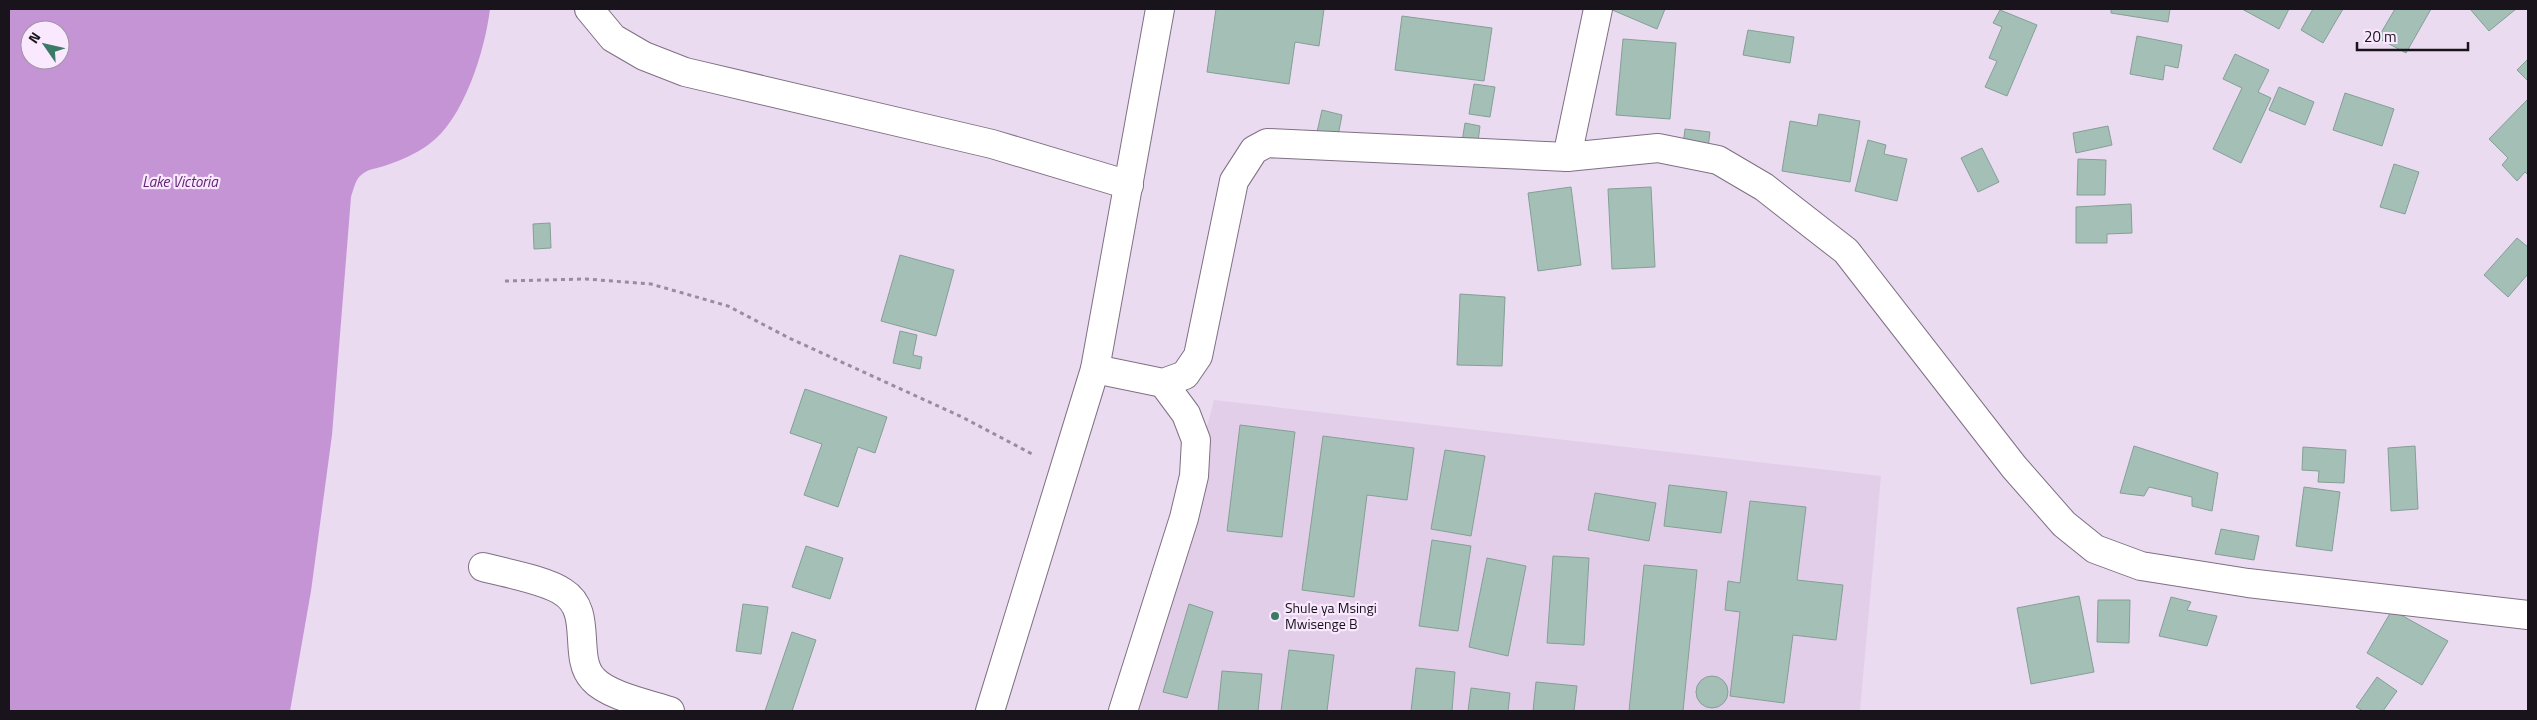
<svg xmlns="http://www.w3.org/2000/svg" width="2537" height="720" viewBox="0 0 2537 720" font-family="'Titillium Web',sans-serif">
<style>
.built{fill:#e3ceea}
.water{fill:#c594d5;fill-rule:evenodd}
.building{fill:#a4c0b6;stroke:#849f96}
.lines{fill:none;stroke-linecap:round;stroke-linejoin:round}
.street-casing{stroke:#7f7083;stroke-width:30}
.secondary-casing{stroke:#7f7083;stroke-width:30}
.path{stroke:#998d9d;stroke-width:3;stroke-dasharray:4 4;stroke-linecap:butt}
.street{stroke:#fff;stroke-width:28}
.secondary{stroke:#fff;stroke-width:28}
.poi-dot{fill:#3b7a67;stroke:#f9e8fe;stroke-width:2}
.labels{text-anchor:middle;stroke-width:4.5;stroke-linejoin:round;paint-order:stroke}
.poi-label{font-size:14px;fill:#19141b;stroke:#f9e8fe;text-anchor:start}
.water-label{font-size:15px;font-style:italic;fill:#5e216f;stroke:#f9e8fe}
</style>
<rect width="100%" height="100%" fill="#ebdbf1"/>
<path class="built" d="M1214,400L1881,476L1860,711H1133Z"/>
<path class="water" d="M9,9H490C485,50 464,120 428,145C417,153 400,161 387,165C377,169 368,168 360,176C355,181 353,191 351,197L332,435L311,591L290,711H9ZM30,30H60V60H30Z"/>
<g class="building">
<path d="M1216,9H1324L1319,46L1295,42L1289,84L1207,72Z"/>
<path d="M1610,9H1665L1657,29Z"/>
<path d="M2111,9H2170L2168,22L2111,13Z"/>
<path d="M2242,9H2289L2279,29Z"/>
<path d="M2313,9H2343L2323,43L2301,30Z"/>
<path d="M2395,9H2431L2406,53L2378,38Z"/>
<path d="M2470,9H2516L2489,31Z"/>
<path d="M2000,10L2037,25L2007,96L1985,87L1997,61L1989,58L2002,27L1993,23Z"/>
<path d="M1402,16L1492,28L1484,81L1395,70Z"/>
<path d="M1748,30L1794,37L1790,63L1743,55Z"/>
<path d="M2137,36L2182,45L2178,68L2165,65L2163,80L2130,74Z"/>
<path d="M1623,39L1676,43L1670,119L1616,115Z"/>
<path d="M2235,54L2269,70L2258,92L2271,98L2241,163L2213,149L2242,88L2223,79Z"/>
<path d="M2528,59V81L2517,70Z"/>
<path d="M1474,84L1495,87L1490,117L1469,114Z"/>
<path d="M2279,87L2314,102L2305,125L2269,110Z"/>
<path d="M2345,93L2394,109L2382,146L2333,130Z"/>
<path d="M2528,99V175L2525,172L2517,181L2502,165L2508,158L2489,139Z"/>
<path d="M1322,110L1342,115L1338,136L1317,132Z"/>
<path d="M1819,114L1860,121L1850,182L1782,171L1790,121L1817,126Z"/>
<path d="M1465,123L1480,126L1477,150L1461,148Z"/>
<path d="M2108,126L2112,145L2076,153L2073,133Z"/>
<path d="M1685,129L1710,132L1708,148L1683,145Z"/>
<path d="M1868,140L1886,145L1884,154L1907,159L1897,201L1855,191Z"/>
<path d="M1982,148L1999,182L1978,192L1961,158Z"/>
<path d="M2078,159L2106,160L2105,195H2077Z"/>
<path d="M2394,164L2419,172L2405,214L2380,207Z"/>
<path d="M1571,187L1581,265L1538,271L1528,193Z"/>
<path d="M1651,187L1655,267L1612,269L1608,189Z"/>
<path d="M2131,204L2132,233L2107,234V243H2076V207Z"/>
<path d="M550,223L551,248L534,249L533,224Z"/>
<path d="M2517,238L2528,247V274L2508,297L2484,275Z"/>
<path d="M900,255L954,270L936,336L881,321Z"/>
<path d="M1460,294L1505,297L1502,366L1457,365Z"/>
<path d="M900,331L917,335L913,355L922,357L920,369L893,363Z"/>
<path d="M805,389L887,417L875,453L858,447L838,507L804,495L822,444L790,433Z"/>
<path d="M1240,425L1295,432L1282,537L1227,531Z"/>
<path d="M1323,436L1414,448L1407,500L1367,495L1354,597L1302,590Z"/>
<path d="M2134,446L2218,473L2212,511L2192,506V497L2149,487L2144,496L2120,493Z"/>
<path d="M2415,446L2418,509L2391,511L2388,448Z"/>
<path d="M2303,447L2346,450L2344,483L2318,482L2319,471L2302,470Z"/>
<path d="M1445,450L1485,456L1471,536L1431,529Z"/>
<path d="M1669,485L1727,492L1721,533L1664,526Z"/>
<path d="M2304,487L2340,492L2332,551L2296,546Z"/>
<path d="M1595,493L1656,503L1649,541L1588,530Z"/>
<path d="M1750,501L1806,507L1797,580L1843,585L1836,640L1793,635L1784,703L1730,696L1740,612L1725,610L1728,581L1740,583Z"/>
<path d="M2221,529L2259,536L2254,560L2215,554Z"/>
<path d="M1432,540L1471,546L1458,631L1419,626Z"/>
<path d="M806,546L843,558L830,599L792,587Z"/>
<path d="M1553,556L1589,558L1584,645L1547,643Z"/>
<path d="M1487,558L1526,566L1508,656L1469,647Z"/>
<path d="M1644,565L1697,570L1683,711H1629Z"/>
<path d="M2079,596L2094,672L2031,684L2017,608Z"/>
<path d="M2171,597L2191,602L2187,610L2217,616L2207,646L2159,636Z"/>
<path d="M2098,600H2130L2129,643L2097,642Z"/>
<path d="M743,604L768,607L761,654L736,651Z"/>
<path d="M1189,604L1213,612L1187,698L1163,692Z"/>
<path d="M2392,610L2448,641L2422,685L2367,653Z"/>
<path d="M792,632L816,640L792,711H765Z"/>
<path d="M1289,650L1334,655L1327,711H1281Z"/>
<path d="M1416,668L1455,672L1452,711H1411Z"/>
<path d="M1222,671L1262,674L1258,711H1218Z"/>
<circle cx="1712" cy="692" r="16"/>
<path d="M2377,677L2397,691L2383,711H2363L2356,707Z"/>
<path d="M1536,682L1577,686L1574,711H1533Z"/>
<path d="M1471,688L1510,693L1508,711H1468Z"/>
</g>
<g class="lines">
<defs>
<g id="street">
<path d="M589,9L613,38L644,56L685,72L992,144L1129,185"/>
<path d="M1567,157L1598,9"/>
<path d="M1095,369L1163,383L1185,375L1198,356L1234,181L1254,150L1267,143L1567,157L1658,148L1718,160L1764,187L1846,251L2014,467L2064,524L2095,549L2141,566L2248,583L2528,615"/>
<path d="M483,567C505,573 546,580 563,592C594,611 572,657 593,679C608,696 649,704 670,711"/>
<path d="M1123,711L1184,518L1194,476L1196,440L1186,414L1163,383"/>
</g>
<path id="secondary" d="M990,711L1095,369L1160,9"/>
</defs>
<use href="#street" class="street-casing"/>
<use href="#secondary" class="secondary-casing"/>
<path class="path" d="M505,281L586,279L651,284L728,306L789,338L962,417L1034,455"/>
<use href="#street" class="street"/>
<use href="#secondary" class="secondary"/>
</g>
<circle class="poi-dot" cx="1275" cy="616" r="5"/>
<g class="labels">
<g class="poi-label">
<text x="1285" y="613">Shule ya Msingi<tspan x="1285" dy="16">Mwisenge B</tspan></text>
</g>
<g class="water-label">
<text x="180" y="187">Lake Victoria</text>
</g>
</g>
<rect width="2537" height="720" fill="none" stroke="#19141b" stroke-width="20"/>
<g transform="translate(45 45) rotate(304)"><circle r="24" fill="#f9e8fe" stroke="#9f93a3"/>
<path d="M0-4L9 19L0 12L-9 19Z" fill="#3b7a67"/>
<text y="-8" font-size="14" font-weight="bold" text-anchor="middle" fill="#19141b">N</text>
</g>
<path d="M2357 42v8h111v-8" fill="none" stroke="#19141b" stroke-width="2.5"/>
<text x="2364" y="42" font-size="15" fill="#19141b" stroke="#f9e8fe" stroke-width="4" paint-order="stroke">20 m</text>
</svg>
